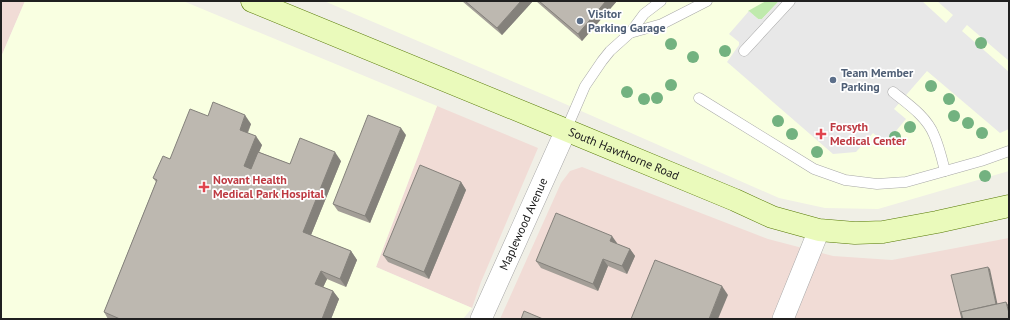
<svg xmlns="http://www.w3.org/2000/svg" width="1010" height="320" viewBox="0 0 1010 320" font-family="'PT Sans',sans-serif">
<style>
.commercial{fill:#f1dcd6}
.education{fill:#f9ffe1}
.grass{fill:#bfeaad}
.parking{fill:#e8e8e8}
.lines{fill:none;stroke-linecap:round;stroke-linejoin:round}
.lane-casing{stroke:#a7a7a7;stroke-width:11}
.street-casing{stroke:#a7a7a7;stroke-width:22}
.secondary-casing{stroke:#567905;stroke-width:23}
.lane{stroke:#fff;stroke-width:10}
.street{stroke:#fff;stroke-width:21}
.secondary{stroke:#eafabb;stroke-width:22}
.tree{fill:#73b280}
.wall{fill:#a39e97}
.shaded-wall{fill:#84817b}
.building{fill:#bdb8b0;stroke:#84817b}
.service-dot{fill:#5c6f8a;stroke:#fff;stroke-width:1.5}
.health-dot{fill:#e0444e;stroke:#fff;stroke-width:1.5}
.labels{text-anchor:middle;stroke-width:3.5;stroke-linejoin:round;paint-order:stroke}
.service-label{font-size:12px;font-weight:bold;fill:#4e5e75;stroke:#fff;text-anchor:start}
.health-label{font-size:12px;font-weight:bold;fill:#be3a42;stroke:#fff;text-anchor:start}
.street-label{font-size:12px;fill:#202020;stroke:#fff}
</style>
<rect width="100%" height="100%" fill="#f0efe6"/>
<g class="commercial">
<path d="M1,1H25L1,57Z"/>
<path d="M437,106L538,148L481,282L472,308L376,267Z"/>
<path d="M582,167L768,239L833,256L892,260L1009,238V319H500L561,183L570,171Z"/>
</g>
<g class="education">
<path d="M25,1H183L437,106L376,267L472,308L463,319H1V57Z"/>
<path d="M324,1H1009V171L878,209L825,208L779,198L547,96Z"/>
</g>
<path class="grass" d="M766,1H779L762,19H758L748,11Z"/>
<path class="parking" d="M779,1H922L946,23L953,15L937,1H1009V61L967,25L962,31L1009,72V129L1000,133L927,71L894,109L906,119L886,143L873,133L856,152L833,154L727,62L739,45V42L729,34L749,11L758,19H762Z"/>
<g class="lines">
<defs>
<g id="lane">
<path d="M630,33L662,24L707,1"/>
<path d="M744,51L790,1"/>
<path d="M893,92C908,104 927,117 934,135C939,146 942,159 945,171"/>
<path d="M699,98L814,169L845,180L877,184L906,182L981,161L1009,151"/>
<path d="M566,130L585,86L602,61L610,51L630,33L644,14L661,1"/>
</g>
<g id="street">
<path id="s1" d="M481,319L566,130"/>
<path d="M783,319L819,230"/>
</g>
<g id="secondary">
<path id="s2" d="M252,1L566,130L735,200L772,217L819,230L855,233L883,232L937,222L1009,206"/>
</g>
</defs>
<use href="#lane" class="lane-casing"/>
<use href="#street" class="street-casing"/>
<use href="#secondary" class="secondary-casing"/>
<use href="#lane" class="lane"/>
<use href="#street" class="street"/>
<use href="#secondary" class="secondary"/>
</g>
<g class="tree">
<circle cx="981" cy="43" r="6"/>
<circle cx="671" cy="44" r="6"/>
<circle cx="725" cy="51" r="6"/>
<circle cx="693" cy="57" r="6"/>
<circle cx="671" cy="85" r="6"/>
<circle cx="931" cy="86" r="6"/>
<circle cx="627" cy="92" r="6"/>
<circle cx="657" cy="98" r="6"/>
<circle cx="644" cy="99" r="6"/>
<circle cx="949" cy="99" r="6"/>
<circle cx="954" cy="116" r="6"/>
<circle cx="778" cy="121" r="6"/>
<circle cx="968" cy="123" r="6"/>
<circle cx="910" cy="127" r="6"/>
<circle cx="982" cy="133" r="6"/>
<circle cx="792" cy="134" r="6"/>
<circle cx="895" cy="137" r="6"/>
<circle cx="817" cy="152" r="6"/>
<circle cx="985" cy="176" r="6"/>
</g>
<g class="wall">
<path d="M462,1H533L502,35Z"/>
<path d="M536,1H617L582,41Z"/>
<path d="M208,116L251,124L248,133L262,145L259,152L290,164L341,161L311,235L351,251L357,260L346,287L327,279L323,287L333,291L339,299L331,319H108L104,312L156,182L153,178Z"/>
<path d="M406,135L370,223L338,211L333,204Z"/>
<path d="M461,182L466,190L429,279L388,262L383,255Z"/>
<path d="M617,243V244L630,249L635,256L627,274L608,266L598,291L541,268L536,261Z"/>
</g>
<g class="shaded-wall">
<path d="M521,1H533L502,35L497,28Z"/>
<path d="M606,1H617L582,41L578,34Z"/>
<path d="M245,115L251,124L245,138L240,130Z"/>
<path d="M401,128L406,135L370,223L365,216Z"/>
<path d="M256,136L262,145L250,174L244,166Z"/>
<path d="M335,152L341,161L309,240L303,232Z"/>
<path d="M461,182L466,190L429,279L424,272Z"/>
<path d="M612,236L617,243L615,248L610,241Z"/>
<path d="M630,249L635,256L627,274L622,266Z"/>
<path d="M351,251L357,260L346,287L340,279Z"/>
<path d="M603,259L608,266L598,291L593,284Z"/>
<path d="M988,267L990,269L999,311L997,309Z"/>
<path d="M321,271L327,279L321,292L315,284Z"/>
<path d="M722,286L728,295L718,319H709Z"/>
<path d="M333,291L339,299L331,319H322Z"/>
<path d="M1006,302L1009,306V313Z"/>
</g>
<g class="building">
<path d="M465,1H521L497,28Z"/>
<path d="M539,1H606L578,34Z"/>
<path d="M213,102L245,115L240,130L256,136L244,166L251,169L258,152L290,164L300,138L335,152L303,232L351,251L340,279L321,271L315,284L333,291L322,319H120L104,312L157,180L153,178L163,156L170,159L190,109L208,116Z"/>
<path d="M368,115L401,128L365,216L333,204Z"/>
<path d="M420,165L461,182L424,272L383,255Z"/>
<path d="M556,213L612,236L610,241L630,249L622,266L603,259L593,284L536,261Z"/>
<path d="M655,260L722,286L709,319H631Z"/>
<path d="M988,267L996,304L961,312L963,319H962L951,275Z"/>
<path d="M1006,302L1009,313V319H963L961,312Z"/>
<path d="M524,311L543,319H521Z"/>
</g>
<g class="service-dot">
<circle cx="580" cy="21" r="4"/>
<circle cx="833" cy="80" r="4"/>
</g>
<g class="health-dot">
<path d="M819 128h4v4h4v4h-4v4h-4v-4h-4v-4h4z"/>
<path d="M202 181h4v4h4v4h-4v4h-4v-4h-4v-4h4z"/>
</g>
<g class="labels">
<g class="service-label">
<text x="588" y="18">Visitor<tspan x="588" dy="14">Parking Garage</tspan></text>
<text x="841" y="77">Team Member<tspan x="841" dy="14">Parking</tspan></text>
</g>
<g class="health-label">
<text x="830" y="131">Forsyth<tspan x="830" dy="14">Medical Center</tspan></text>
<text x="213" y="184">Novant Health<tspan x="213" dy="14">Medical Park Hospital</tspan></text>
</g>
<g class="street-label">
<text dy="4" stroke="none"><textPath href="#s2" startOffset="402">South Hawthorne Road</textPath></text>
<text dy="4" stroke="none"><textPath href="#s1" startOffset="104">Maplewood Avenue</textPath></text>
</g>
</g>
<rect width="1010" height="320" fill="none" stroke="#202020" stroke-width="4"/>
</svg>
